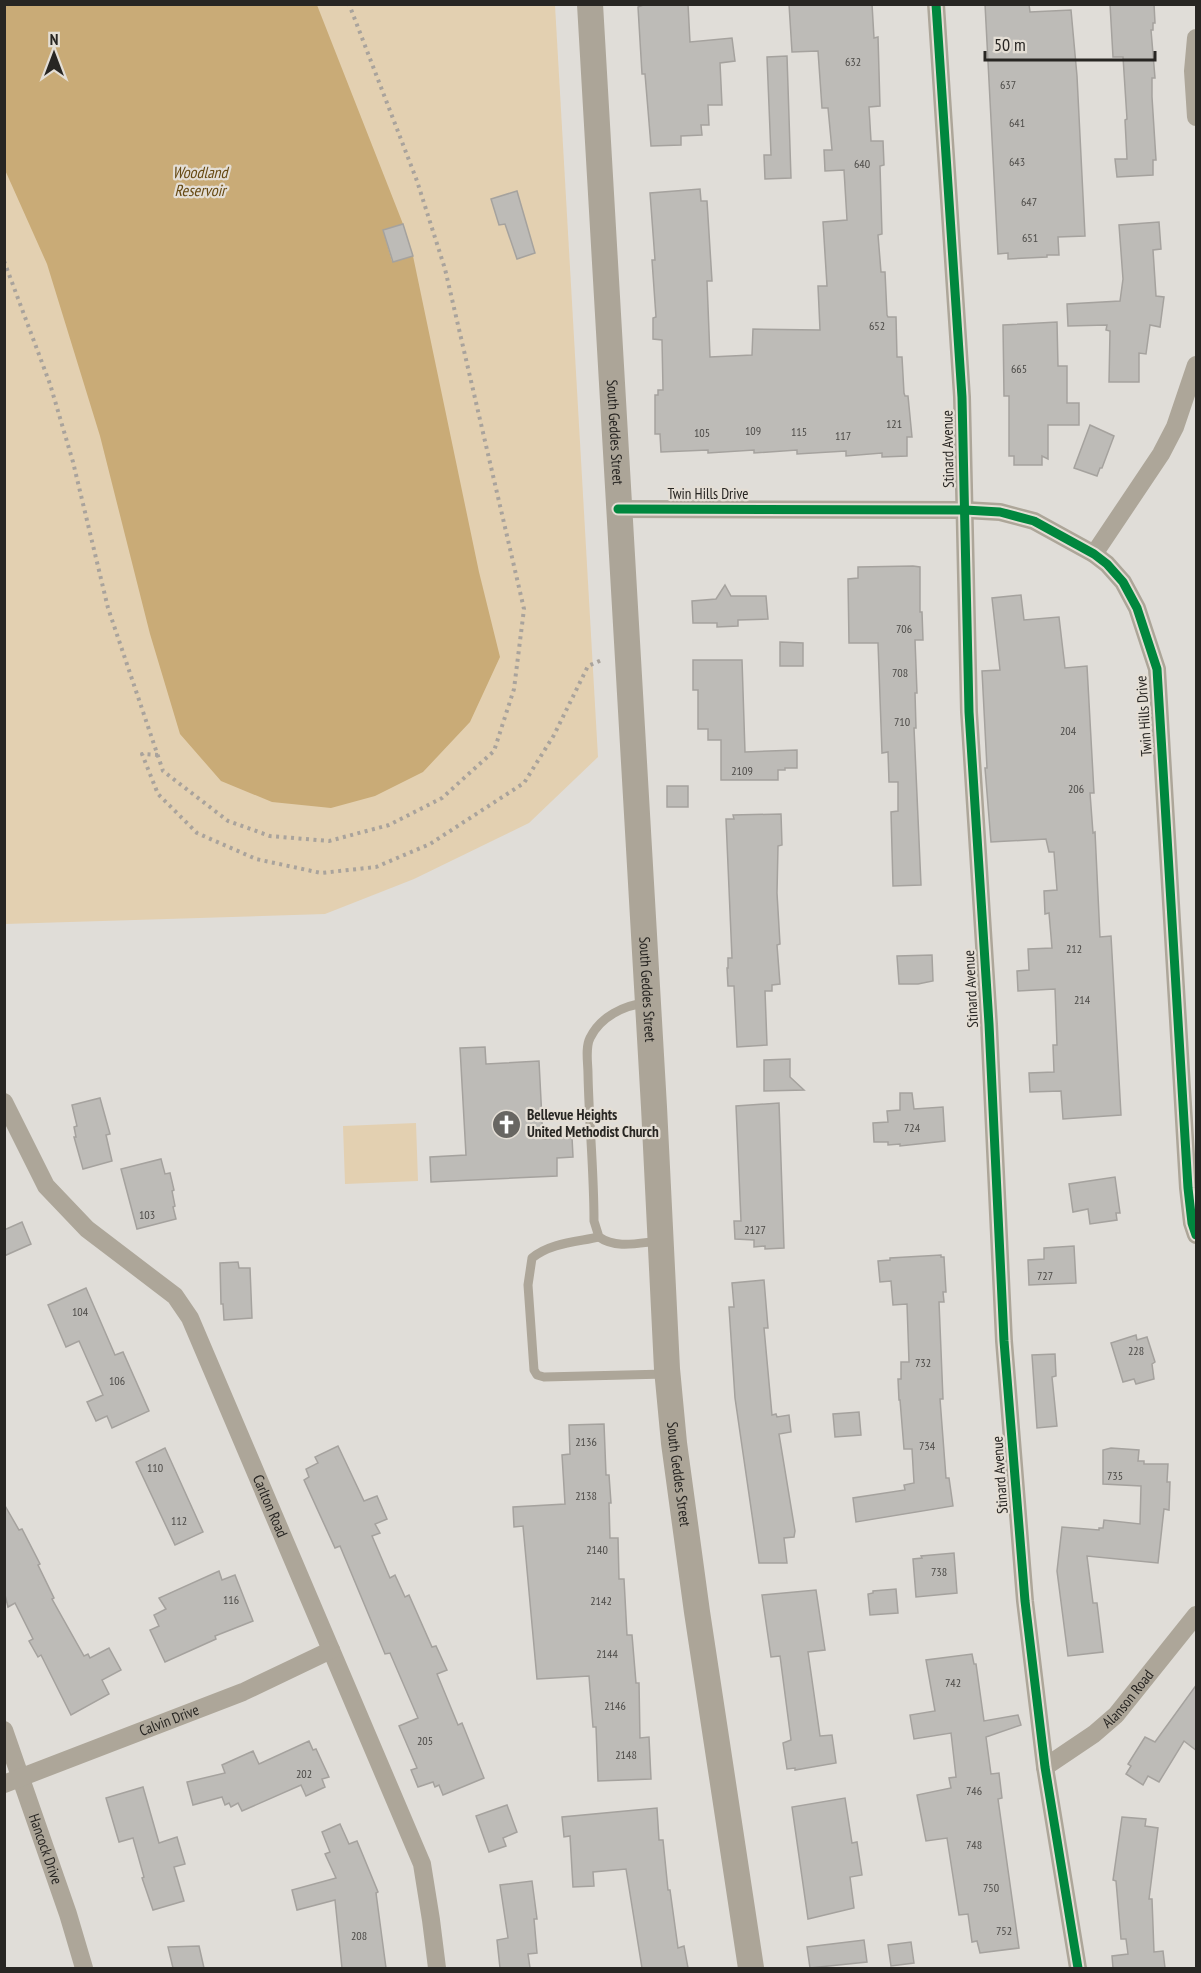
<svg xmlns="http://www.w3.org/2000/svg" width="1201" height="1973" viewBox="0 0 1201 1973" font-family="'PT Sans Narrow',sans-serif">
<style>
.green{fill:#e3d0b1}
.water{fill:#c9ab77}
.building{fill:#bdbbb7;stroke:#a5a29e;stroke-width:1.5}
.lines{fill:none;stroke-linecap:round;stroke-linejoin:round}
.path{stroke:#a9a39c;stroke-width:4;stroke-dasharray:3 4.5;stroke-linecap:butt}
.service{stroke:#ada699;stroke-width:9}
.minor{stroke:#ada699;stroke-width:18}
.secondary{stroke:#aca598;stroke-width:26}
.cycleway-casing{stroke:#e4ded5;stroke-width:13}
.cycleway{stroke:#00873e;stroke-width:9}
.labels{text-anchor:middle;stroke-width:4.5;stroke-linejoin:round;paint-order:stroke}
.number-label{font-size:12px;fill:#4d4b48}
.street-label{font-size:15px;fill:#282623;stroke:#e4ded5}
.poi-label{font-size:15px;font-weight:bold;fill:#282623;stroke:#e4ded5;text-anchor:start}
.water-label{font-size:16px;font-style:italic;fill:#664912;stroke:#e4ded5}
</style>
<rect width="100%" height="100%" fill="#e0ddd8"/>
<g class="green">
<path d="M4,5H555L598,757L529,823L414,879L325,914L5,924Z"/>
<path d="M416,1123L418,1181L345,1184L343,1126Z"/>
</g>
<path class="water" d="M4,5H317L403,224L383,230L392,261L413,256L479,572L500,657L470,722L423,772L375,796L331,808L272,802L221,781L180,734L150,634L100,436L47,264L5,170Z"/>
<g class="building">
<path d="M646,4H688L690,42L732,38L735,61L720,63L722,105H708L709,125H701L702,135L681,136V145L651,146L645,74H642L638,7Z"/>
<path d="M789,4H872L874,38L878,37L880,106L869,107L871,141H883L884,165L880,166L882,234L878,235L881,272H885L887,315L888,317H896L897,357H902L904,393L905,396H908L912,437H907V456L882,457V453L846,456V451L797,454V450L754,453V450L708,453V450L661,452L660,434H655V395H658V390H663L662,340L653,339V318L656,317L652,260H655L650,193L700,189L701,201H707L712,281H707L710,357L752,355L753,329L820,330L818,286H827L823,222L847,220L844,170L825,171L824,150H832L828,108H822L818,51L792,52Z"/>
<path d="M985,4H1029L1030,12L1071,10L1077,76L1085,236L1058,237L1059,255H1047V257L1008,259V253L998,254Z"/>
<path d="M1110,4H1154L1155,23H1153V30H1151L1155,78H1152V97L1156,160H1153V175L1117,177L1115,159H1127L1125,120L1127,119L1123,57H1113Z"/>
<path d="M787,56L791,178L765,179L764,155H771L767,57Z"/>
<path d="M517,191L535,253L517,259L505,224L499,225L491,199Z"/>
<path d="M1159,222L1161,249L1153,250L1156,296L1164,297L1160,327L1150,325L1146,354L1139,353V382H1109L1110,331L1106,330L1107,325L1068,326L1067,304L1120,301L1123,279L1119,225Z"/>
<path d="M403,224L413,256L393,262L383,230Z"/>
<path d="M1057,322L1058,366H1067V403H1079V425H1048V459L1042,456V465H1014V456H1009V396H1004L1003,325Z"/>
<path d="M1090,425L1114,436L1102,468H1100L1097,476L1074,468Z"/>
<path d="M913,566L920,567V612H922L923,640H915L917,693H915L916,728H914L921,885L893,886L891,812L898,811V782H889L888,752L882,753L878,643H849L848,579L858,578V567Z"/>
<path d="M725,585L731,596H766L768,619L738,620V626L717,627V623H693L692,601L716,599Z"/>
<path d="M1021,595L1024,620L1059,617L1065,668L1087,666L1094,793H1090L1093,833L1095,832L1100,937L1111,936L1121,1115L1063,1119L1061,1091L1030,1092L1029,1073L1054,1072L1053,1045H1057L1055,989L1018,991L1017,971L1029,970L1028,949L1052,948L1049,913L1045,914L1044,891L1057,890L1054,852H1049L1046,839L991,842L985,768H987L982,671L1000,670L992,598Z"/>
<path d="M780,642L803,643V666H780Z"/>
<path d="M693,660H742L745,752L797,750V768H785V770H778V780H721V740H708V729H698V690H693Z"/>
<rect x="667" y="786" width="21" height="21"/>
<path d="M781,814L782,845L778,846L777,893L780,944L777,945L780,984L772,985V991H765L767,1045L737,1047L734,986H728L727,968H728V958H732L726,819H734L733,815Z"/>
<path d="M932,955L933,981L918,984H899L897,956Z"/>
<path d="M485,1047L486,1064L539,1061L543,1139L572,1137L573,1157L557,1158V1176L431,1182L430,1157L466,1155L460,1048Z"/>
<path d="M790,1059V1077L804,1090L764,1091V1060Z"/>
<path d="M900,1093H912L914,1109L943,1107L945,1141L900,1146V1144L888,1145V1142H874L873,1123L888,1122L887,1111L900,1110Z"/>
<path d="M100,1098L110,1134L106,1135L112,1161L83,1169L74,1137H76L74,1127L77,1126L72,1105Z"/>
<path d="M779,1103L784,1248L765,1249V1246L754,1247V1240L735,1239L734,1221H741L736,1106Z"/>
<path d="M161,1159L165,1174L170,1173L174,1190L172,1191L175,1206L173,1207L176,1219L137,1229L121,1169Z"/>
<path d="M1115,1177L1120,1213H1116L1117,1220L1090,1224L1088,1209L1073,1212L1069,1184Z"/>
<path d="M22,1222L31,1244L4,1256V1230Z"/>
<path d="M1074,1246L1076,1283L1029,1285L1028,1260L1044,1259V1248Z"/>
<path d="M941,1255V1257H944L946,1292H943L944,1302H939L943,1399H940L946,1478H949L953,1506L856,1522L853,1498L905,1490L904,1485L914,1483L912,1449H904L900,1400H899L898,1379H901V1362H909L907,1304L893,1305L891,1281L880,1282L878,1261L890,1260V1258Z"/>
<path d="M238,1262L239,1268H250L252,1318L224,1320L223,1304H221L220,1263Z"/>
<path d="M764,1280L768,1328H764L772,1415L776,1414L777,1417L789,1415L791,1432L779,1434L795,1531L794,1537L784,1538L787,1563H759L735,1398L729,1307H734L732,1283Z"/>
<path d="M86,1288L115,1355L123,1352L149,1411L112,1428L107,1416L96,1421L87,1402L103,1395L79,1341L66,1347L48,1305Z"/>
<path d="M1136,1335L1137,1340L1147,1337L1155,1362L1152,1364L1154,1379L1136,1384L1134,1379L1123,1382L1111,1343Z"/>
<path d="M1055,1354L1056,1376L1052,1377L1057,1426L1037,1428L1032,1355Z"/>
<path d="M859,1412L861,1435L835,1437L833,1414Z"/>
<path d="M604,1424L606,1475H609L611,1503H609L610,1538H618L619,1579H624L627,1635H632L636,1683H639L640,1738L649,1737L651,1779L598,1781L596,1727H593L589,1676L537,1679L523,1526L514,1527L513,1507L565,1504L562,1455L570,1454L569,1425Z"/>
<path d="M338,1446L364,1501L377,1496L387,1519L375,1524L380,1533L372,1536L390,1578L395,1575L405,1597L409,1595L432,1647L436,1646L447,1670L437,1674L458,1725L462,1723L484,1778L443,1795L439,1785L435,1787L433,1782L418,1787L411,1770L417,1768L399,1726L418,1718L390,1653L385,1654L340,1546L335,1548L304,1480L309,1477L306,1469L318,1463L315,1457Z"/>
<path d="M165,1448L203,1532L175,1545L136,1462Z"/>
<path d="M1111,1448L1139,1450L1138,1461H1144V1464H1168L1167,1482H1170L1169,1510L1164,1509L1158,1563L1087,1556L1093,1603H1097L1103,1652L1068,1656L1057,1571L1062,1527L1099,1530V1528H1103L1104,1520L1140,1524L1141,1486L1103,1484V1450Z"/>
<path d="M4,1504L19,1530L22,1529L40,1564L38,1565L54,1598L52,1599L84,1656L88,1654L90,1658L109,1648L121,1670L102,1680L109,1694L71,1715L41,1655L38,1657L29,1641L33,1639L15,1603L8,1607L4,1591Z"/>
<path d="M954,1553L957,1593L916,1597L913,1559L922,1558L921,1556Z"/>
<path d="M219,1571L222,1580L235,1575L253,1621L215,1636L216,1639L165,1662L150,1630L159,1626L154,1615L166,1609L159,1598Z"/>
<path d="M896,1589L898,1613L870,1615L868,1594L873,1593V1591Z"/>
<path d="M816,1590L825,1650L808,1652L820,1736L832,1735L836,1763L795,1770V1768L787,1769L783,1743L791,1740L780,1656L771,1657L762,1595Z"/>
<path d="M972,1654L974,1664H976L984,1721L1018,1715L1021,1725L986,1737L991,1774L999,1773L1002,1798L998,1799L1019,1948L980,1953L977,1941L972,1942L968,1914L959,1915L947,1838L926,1841L917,1795L951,1788L949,1778L956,1777L951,1733L914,1739L910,1715L935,1711L926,1660Z"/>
<path d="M1197,1684V1751L1184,1741L1159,1782L1148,1776L1143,1785L1126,1774L1131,1766L1128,1764L1145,1737L1155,1742Z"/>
<path d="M309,1741L313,1750L316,1749L329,1777L322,1779L325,1787L306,1796L301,1785L242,1811L238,1803L231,1807L229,1803L225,1805L222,1797L193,1805L187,1782L225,1773L222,1765L253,1751L259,1764Z"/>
<path d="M143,1787L159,1843L177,1837L185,1864L174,1867L184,1901L153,1910L142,1878L144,1877L133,1838L119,1842L106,1798Z"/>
<path d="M845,1798L852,1843L857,1842L862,1875L850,1877L854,1908L808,1919L792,1807Z"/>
<path d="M507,1805L517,1832L503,1838L506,1846L489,1852L476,1816Z"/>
<path d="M657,1808L659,1840H663L668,1890H670L678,1948L684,1946L688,1968H642L626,1869L593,1872L594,1886L573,1887L570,1836L564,1837L562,1817Z"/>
<path d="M1122,1817L1146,1819L1145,1826L1158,1828L1149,1899H1152L1154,1952L1163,1951L1165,1968H1113L1112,1956L1128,1954L1126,1939H1121L1116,1881L1113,1880Z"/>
<path d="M340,1824L349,1844L357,1841L378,1892L376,1893L386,1968H342L335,1900L297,1910L292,1890L336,1878L325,1854L330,1852L322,1832Z"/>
<path d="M532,1881L537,1919H534L537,1953L528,1954L530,1968H500L497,1940L508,1938L500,1885Z"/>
<path d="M864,1940L867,1962L810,1968L807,1947Z"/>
<path d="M911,1942L914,1963L891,1966L888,1945Z"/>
<path d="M199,1946L204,1968H173L168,1947Z"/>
</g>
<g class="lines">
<g class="path">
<path d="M4,261L50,384L73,462L108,608L163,771L228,821L270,836L329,841L389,825L442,798L494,751L514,689L524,609L445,269L417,181L349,4"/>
<path d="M158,755L142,754L158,794L197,833L256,859L321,873L376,867L430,844L524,783L554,735L588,666L604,659"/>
</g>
<g class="service">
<path d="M646,1003C624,1005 600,1017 590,1038C585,1048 588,1063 588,1074C589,1123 594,1172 594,1221L599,1237C616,1249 638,1243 659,1241"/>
<path d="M599,1237C576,1242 550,1243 532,1258L528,1285L534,1370L537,1375L544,1377L666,1374"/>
</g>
<g class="minor">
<path d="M936,4L962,397L969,712L989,1024L1004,1341L1025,1601L1045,1767L1078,1968"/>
<path d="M1196,38L1193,71L1196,117"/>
<path d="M618,509L965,510L1000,512L1034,521L1094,554L1107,564L1123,582L1137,608L1157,669L1188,1188L1192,1223L1196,1235"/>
<path d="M1094,554L1161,454L1175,427L1196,365"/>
<path id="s1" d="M4,1102L46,1186L87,1229L175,1296L190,1318L422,1864L431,1920L437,1968"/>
<path id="s2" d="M4,1730L68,1914L84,1968"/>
<path id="s3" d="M1045,1767L1094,1734L1116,1715L1196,1615"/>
<path id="s4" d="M4,1784L243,1692L331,1650"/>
</g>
<path class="secondary" id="s5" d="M590,4L654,1107L667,1369L674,1443L697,1612L751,1968"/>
<defs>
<g id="cycleway">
<path d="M936,4L962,397L969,712L989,1024L1004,1341L1025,1601L1045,1767L1078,1968"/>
<path d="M618,509L965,510L1000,512L1034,521L1094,554L1107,564L1123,582L1137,608L1157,669L1188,1188L1192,1223L1196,1235"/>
</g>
</defs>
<use href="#cycleway" class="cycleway-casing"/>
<use href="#cycleway" class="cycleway"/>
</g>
<defs>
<symbol id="church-disc" viewBox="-11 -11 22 22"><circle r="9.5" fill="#686662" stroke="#e4ded5"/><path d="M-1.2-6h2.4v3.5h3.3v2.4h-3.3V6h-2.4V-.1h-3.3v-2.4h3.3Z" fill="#fff"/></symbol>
</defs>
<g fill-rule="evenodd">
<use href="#church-disc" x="490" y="1108" width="33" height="33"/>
</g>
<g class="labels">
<g class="number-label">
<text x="853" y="66">632</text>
<text x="1008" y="89">637</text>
<text x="1017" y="127">641</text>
<text x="1017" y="166">643</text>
<text x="862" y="168">640</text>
<text x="1029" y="206">647</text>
<text x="1030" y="242">651</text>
<text x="877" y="330">652</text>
<text x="1019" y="373">665</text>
<text x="894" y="428">121</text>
<text x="753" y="435">109</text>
<text x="799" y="436">115</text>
<text x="702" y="437">105</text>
<text x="843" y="440">117</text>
<text x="904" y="633">706</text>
<text x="900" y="677">708</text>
<text x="902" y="726">710</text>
<text x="1068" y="735">204</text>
<text x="742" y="775">2109</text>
<text x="1076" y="793">206</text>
<text x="1074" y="953">212</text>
<text x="1082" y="1004">214</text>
<text x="912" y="1132">724</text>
<text x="147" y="1219">103</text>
<text x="755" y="1234">2127</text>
<text x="1045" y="1280">727</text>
<text x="80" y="1316">104</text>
<text x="1136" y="1355">228</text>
<text x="923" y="1367">732</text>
<text x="117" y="1385">106</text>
<text x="586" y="1446">2136</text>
<text x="927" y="1450">734</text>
<text x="155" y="1472">110</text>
<text x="1115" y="1480">735</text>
<text x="586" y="1500">2138</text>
<text x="179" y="1525">112</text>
<text x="597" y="1554">2140</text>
<text x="939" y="1576">738</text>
<text x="231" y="1604">116</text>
<text x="601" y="1605">2142</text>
<text x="607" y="1658">2144</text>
<text x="953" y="1687">742</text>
<text x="615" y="1710">2146</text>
<text x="425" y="1745">205</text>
<text x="626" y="1759">2148</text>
<text x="304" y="1778">202</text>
<text x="974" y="1795">746</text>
<text x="974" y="1849">748</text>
<text x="991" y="1892">750</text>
<text x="1004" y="1935">752</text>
<text x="359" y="1940">208</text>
</g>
<g class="street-label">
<text dy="5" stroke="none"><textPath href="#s5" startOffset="429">South Geddes Street</textPath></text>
<text transform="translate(948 449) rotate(-91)" y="5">Stinard Avenue</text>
<text x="708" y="499">Twin Hills Drive</text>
<text transform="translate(1144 716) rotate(-94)" y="5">Twin Hills Drive</text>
<text dy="5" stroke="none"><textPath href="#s5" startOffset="987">South Geddes Street</textPath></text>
<text transform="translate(971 989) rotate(-93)" y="5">Stinard Avenue</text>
<text dy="5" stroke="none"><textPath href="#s5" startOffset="1473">South Geddes Street</textPath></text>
<text transform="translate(1000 1475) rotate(-94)" y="5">Stinard Avenue</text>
<text dy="5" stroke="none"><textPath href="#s1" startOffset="495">Carlton Road</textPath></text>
<text dy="5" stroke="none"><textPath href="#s3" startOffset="108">Alanson Road</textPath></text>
<text dy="5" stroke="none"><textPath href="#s4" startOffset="177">Calvin Drive</textPath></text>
<text dy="5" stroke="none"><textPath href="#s2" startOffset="126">Hancock Drive</textPath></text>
</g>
<g class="poi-label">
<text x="527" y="1120">Bellevue Heights<tspan x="527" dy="17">United Methodist Church</tspan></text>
</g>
<g class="water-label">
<text x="200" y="178">Woodland<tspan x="200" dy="18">Reservoir</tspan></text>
</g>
</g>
<rect width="1201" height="1973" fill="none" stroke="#282623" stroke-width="12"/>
<g transform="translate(54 54)" stroke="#e4ded5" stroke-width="4.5" paint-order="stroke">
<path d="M0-4.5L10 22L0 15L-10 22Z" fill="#282623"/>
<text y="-9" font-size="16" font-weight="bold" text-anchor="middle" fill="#282623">N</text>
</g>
<path d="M985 51v9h170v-9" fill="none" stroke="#282623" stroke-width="3"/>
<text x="994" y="51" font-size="18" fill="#282623" stroke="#e4ded5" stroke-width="4.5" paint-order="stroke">50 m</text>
</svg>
